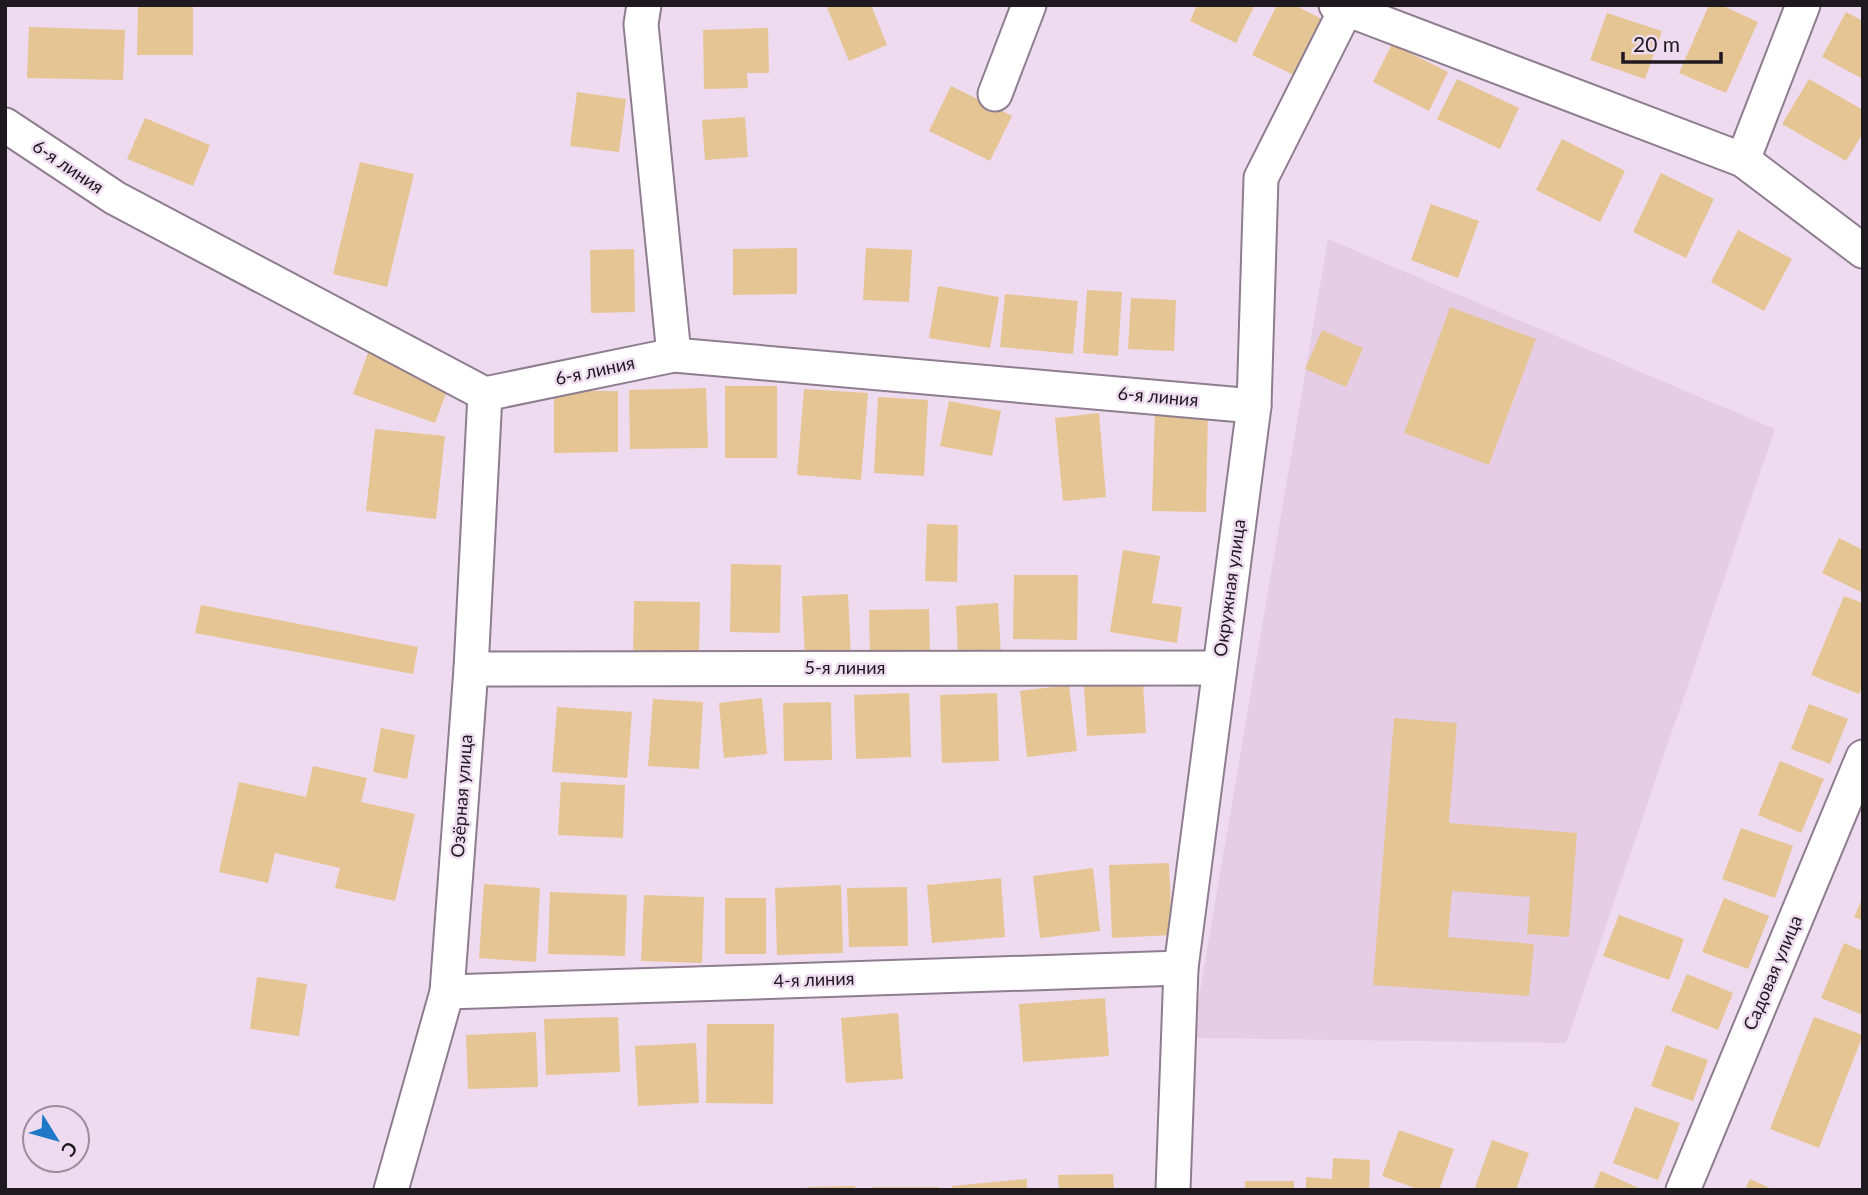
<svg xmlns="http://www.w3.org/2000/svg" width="1868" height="1195" viewBox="0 0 1868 1195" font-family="Lato,sans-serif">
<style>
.built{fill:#e5cde6}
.building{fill:#e6c594}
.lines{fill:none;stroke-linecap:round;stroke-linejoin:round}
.minor-casing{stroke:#8e7d8f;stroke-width:37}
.minor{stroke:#fff;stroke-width:33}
.labels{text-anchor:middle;stroke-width:5;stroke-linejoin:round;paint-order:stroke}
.street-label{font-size:18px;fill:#1f1920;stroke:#eedbef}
</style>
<rect width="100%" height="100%" fill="#eedbef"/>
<path class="built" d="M1328,239L1775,429L1566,1043L1192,1038Z"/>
<g class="building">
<path d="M138,5H193V55H137Z"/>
<path d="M826,5H871L887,45L849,61Z"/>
<path d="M1197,5H1255L1236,43L1190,21Z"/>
<path d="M1277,5H1294L1326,21L1298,77L1252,55Z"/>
<path d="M1709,5H1721L1758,22L1726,93L1679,73Z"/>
<path d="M1846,12L1863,21V79L1822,57Z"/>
<path d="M1607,13L1662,31L1645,79L1590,60Z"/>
<path d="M29,27L125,30L123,80L27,78Z"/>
<path d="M768,28L769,73H747L748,88L704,89L703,30Z"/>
<path d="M1392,44L1448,72L1429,111L1373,82Z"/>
<path d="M1457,79L1519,108L1500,149L1437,119Z"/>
<path d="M1809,79L1863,110V133L1846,161L1782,124Z"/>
<path d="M951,86L1012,116L990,161L929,131Z"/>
<path d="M577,92L626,99L619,152L570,146Z"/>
<path d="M745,117L748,157L705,160L702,120Z"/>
<path d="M145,118L210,145L193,186L127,159Z"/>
<path d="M1562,139L1625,171L1600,222L1536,190Z"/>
<path d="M360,162L414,174L387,287L333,274Z"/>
<path d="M1661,173L1714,199L1686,258L1633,232Z"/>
<path d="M1431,204L1479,221L1458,278L1411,260Z"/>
<path d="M1738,230L1792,259L1764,311L1711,282Z"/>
<path d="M797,248V294L733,295V249Z"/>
<path d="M866,248L912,250L909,302L863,300Z"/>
<path d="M634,249L635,312L591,313L590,250Z"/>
<path d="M938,286L999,297L990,348L929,338Z"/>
<path d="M1087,290L1122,292L1118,356L1083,353Z"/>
<path d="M1005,294L1078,301L1073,354L1000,347Z"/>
<path d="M1131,298L1176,300L1174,351L1128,349Z"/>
<path d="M1450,307L1536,339L1489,465L1404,433Z"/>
<path d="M1322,330L1363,348L1346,387L1305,369Z"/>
<path d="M368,353L450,383L435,423L353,394Z"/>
<rect x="725" y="386" width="52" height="72"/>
<path d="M706,388L708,448L630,449L629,390Z"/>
<path d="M804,389L868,393L861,480L797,475Z"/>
<path d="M554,391H618V452L554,453Z"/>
<path d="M878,397L928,400L924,476L874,473Z"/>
<path d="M949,401L1001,411L992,456L940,446Z"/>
<path d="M1155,409L1208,410L1206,512L1152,511Z"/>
<path d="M1099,413L1106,497L1063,501L1055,418Z"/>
<path d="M375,429L445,436L436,519L366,511Z"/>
<path d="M927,524L958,525L957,582L925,581Z"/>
<path d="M1839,538L1863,550V593L1822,573Z"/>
<path d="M1123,550L1160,556L1152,603L1182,607L1177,643L1110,632Z"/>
<path d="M731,564L781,565L780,633L730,632Z"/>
<path d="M1014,575H1078L1077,640L1013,639Z"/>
<path d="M848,594L851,657L805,659L802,596Z"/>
<path d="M1844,596L1863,603V686L1859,694L1811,675Z"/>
<path d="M634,601L700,602L699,655H633Z"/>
<path d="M998,603L1001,656L958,658L956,606Z"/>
<path d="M201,605L418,647L413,674L195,633Z"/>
<path d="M929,609L930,656L870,657L869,610Z"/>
<path d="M1143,682L1146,733L1087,736L1084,686Z"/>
<path d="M1069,685L1077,751L1027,757L1020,691Z"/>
<path d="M909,693L911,757L856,759L854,695Z"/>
<path d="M997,693L999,761L942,763L940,695Z"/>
<path d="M762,698L767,754L724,758L719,703Z"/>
<path d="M653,699L703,702L699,769L648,766Z"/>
<path d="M831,702L832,760L784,761L783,703Z"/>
<path d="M1809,704L1848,719L1830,764L1791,749Z"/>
<path d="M557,707L632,712L627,778L552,772Z"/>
<path d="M1394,718L1457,723L1449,823L1577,833L1569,937L1527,934L1530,897L1452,891L1448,937L1534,944L1529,996L1373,985Z"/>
<path d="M381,728L415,735L407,779L373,772Z"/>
<path d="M1780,761L1824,779L1801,833L1758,815Z"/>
<path d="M313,766L367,778L361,802L415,814L395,901L335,888L340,868L275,853L268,883L219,872L239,782L306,797Z"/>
<path d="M561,782L625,785L623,838L558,835Z"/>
<path d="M1741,828L1793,846L1775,898L1722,879Z"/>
<path d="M1169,863L1172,935L1112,938L1109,865Z"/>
<path d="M1093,868L1100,931L1040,938L1033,876Z"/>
<path d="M1001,878L1005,937L932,943L927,885Z"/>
<path d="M484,884L540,888L536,962L479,958Z"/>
<path d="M841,885L843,953L777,955L775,888Z"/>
<path d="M907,887L908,946L849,947L847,888Z"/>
<path d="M550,892L627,895L625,956L548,954Z"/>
<path d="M644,895L704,897L702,963L641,961Z"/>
<path d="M1863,897V921L1854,917Z"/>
<rect x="725" y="898" width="41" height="56"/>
<path d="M1724,898L1769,916L1748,969L1702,952Z"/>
<path d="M1619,915L1684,939L1669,980L1603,956Z"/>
<path d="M1844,943L1863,951V1015L1821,998Z"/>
<path d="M1687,974L1733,993L1718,1030L1671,1011Z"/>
<path d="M257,977L307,984L299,1036L250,1029Z"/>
<path d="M1105,998L1109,1056L1023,1062L1019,1004Z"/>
<path d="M898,1013L903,1079L846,1083L841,1018Z"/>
<path d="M618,1017L620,1072L546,1075L544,1019Z"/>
<path d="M1814,1017L1863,1035L1819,1148L1770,1129Z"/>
<path d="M707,1024H774L773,1104L706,1103Z"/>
<path d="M536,1032L538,1087L468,1089L466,1035Z"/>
<path d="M696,1043L699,1103L638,1106L635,1046Z"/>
<path d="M1666,1045L1708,1060L1693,1101L1651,1086Z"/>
<path d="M1635,1107L1680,1123L1658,1180L1613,1163Z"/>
<path d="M1399,1130L1454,1149L1439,1190H1420L1382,1176Z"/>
<path d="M1492,1140L1529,1153L1516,1190H1474Z"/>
<path d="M1333,1158L1370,1160L1369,1190H1306V1177L1332,1179Z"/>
<path d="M1601,1171L1643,1190H1593Z"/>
<path d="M1113,1174L1114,1190H1059L1058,1175Z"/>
<path d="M1027,1179V1190H952V1186Z"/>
<path d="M1750,1179L1774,1190H1745Z"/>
<rect x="1245" y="1181" width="49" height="9"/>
<path d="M855,1186V1190H807V1187Z"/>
<rect x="872" y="1187" width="67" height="3"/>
</g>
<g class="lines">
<defs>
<g id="minor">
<path d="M644,5L641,24L674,355"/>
<path d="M1336,5L1743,160L1863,251"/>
<path d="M995,94L1029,5"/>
<path d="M5,125L115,198L485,394L674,355L1254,406"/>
<path d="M1743,160L1803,5"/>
<path d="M471,669L1219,668"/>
<path d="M447,992L1181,968"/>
<path d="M391,1190L447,992L471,669L485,394"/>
<path d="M1173,1190L1181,968L1254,406L1261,178L1348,5"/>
<path d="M1683,1190L1863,757"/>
</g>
</defs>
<use href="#minor" class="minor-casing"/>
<use href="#minor" class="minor"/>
</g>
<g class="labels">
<g class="street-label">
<text transform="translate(68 167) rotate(34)" y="6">6-я линия</text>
<text transform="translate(595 371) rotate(-12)" y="6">6-я линия</text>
<text transform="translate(1158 397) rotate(5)" y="6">6-я линия</text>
<text transform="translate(1230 588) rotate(-82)" y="6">Окружная улица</text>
<text x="845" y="674">5-я линия</text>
<text transform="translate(462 796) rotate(-86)" y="6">Озёрная улица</text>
<text transform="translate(1773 973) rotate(-67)" y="6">Садовая улица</text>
<text transform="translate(814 980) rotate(-2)" y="6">4-я линия</text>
</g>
</g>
<rect width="1868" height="1195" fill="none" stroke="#1f1920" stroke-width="14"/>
<g transform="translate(56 1139) rotate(127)"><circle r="33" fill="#eedbef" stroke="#9b8d9c" stroke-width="2"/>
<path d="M0-5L12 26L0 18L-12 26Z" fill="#1f78c5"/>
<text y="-10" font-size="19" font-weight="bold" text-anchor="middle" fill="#1f1920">С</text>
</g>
<path d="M1623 52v10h98v-10" fill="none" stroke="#1f1920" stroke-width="3.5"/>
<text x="1633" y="52" font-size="21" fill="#1f1920" stroke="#eedbef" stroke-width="5" paint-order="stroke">20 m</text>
</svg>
